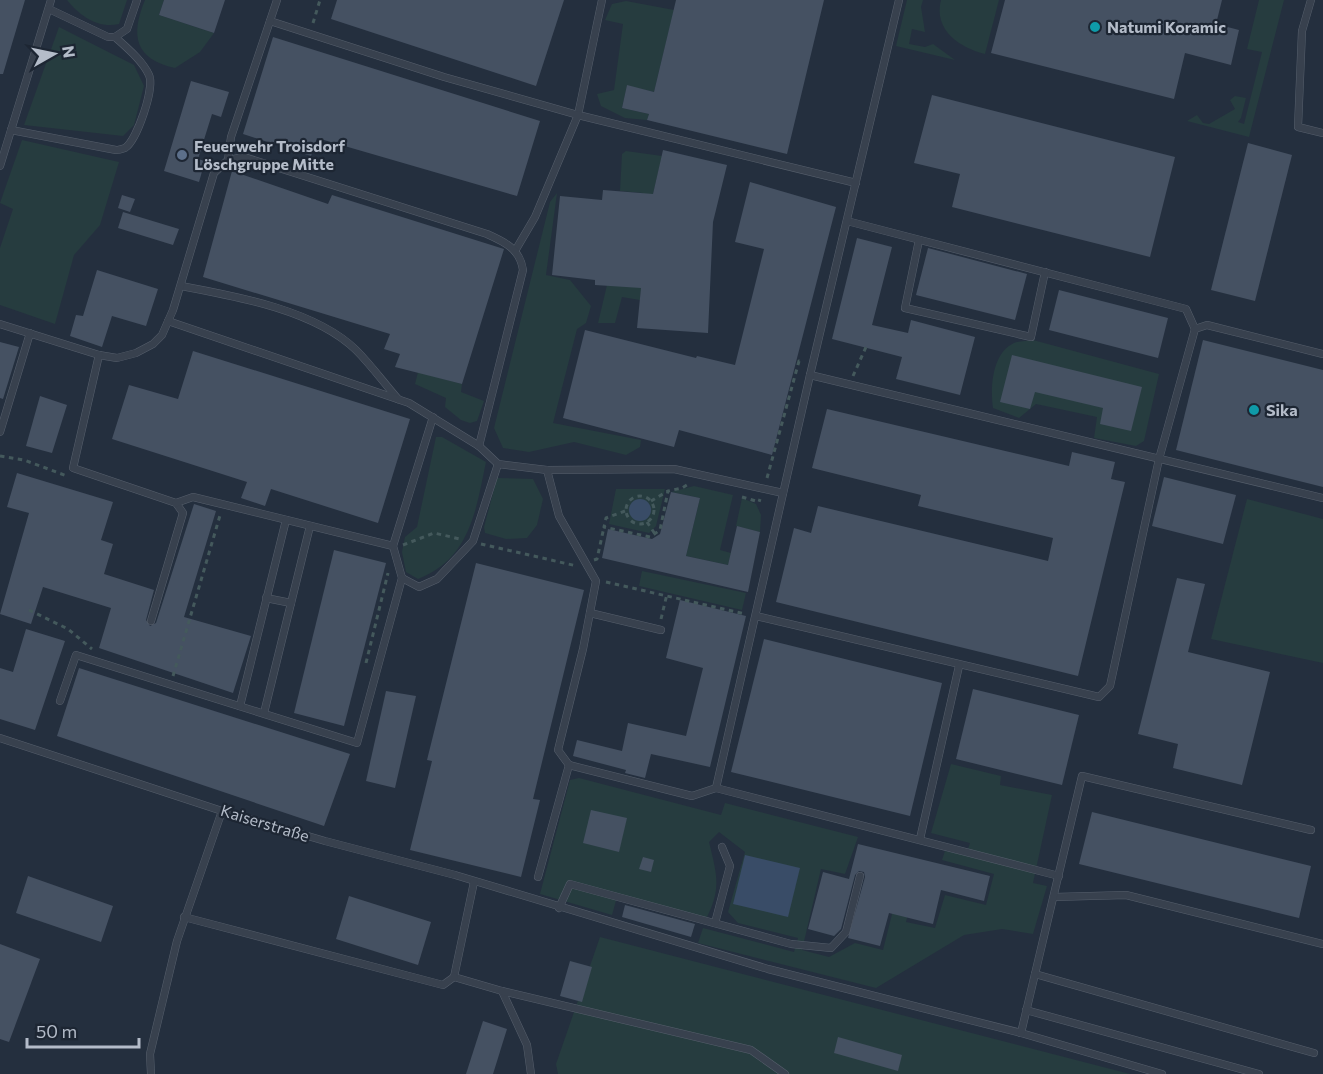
<svg xmlns="http://www.w3.org/2000/svg" width="1323" height="1074" viewBox="0 0 1323 1074" font-family="Commissioner,sans-serif">
<style>
.green{fill:#263c3f}
.water{fill:#394c67}
.building{fill:#455162}
.lines{fill:none;stroke-linecap:round;stroke-linejoin:round}
.service-casing{stroke:#565f6c;stroke-width:8}
.path{stroke:#44595c;stroke-width:3;stroke-dasharray:4.5 4.5;stroke-linecap:butt}
.service{stroke:#38414e;stroke-width:7}
.culture-dot{fill:#0f9aa8;stroke:#1d2633;stroke-width:2}
.service-dot{fill:#5c6f8a;stroke:#1d2633;stroke-width:2}
.labels{text-anchor:middle;stroke-width:4.5;stroke-linejoin:round;paint-order:stroke}
.poi-label{font-size:16px;font-weight:bold;fill:#b4bcc9;stroke:#1d2633;text-anchor:start}
.street-label{font-size:16px;fill:#b4bcc9;stroke:#1d2633}
</style>
<rect width="100%" height="100%" fill="#242f3e"/>
<g class="green">
<path d="M67,0H127L119,24C98,29 80,16 67,0Z"/>
<path d="M145,0H164L159,15L214,33L200,52L175,68C135,59 130,36 145,0Z"/>
<path d="M907,0H923L921,7L925,32L912,29L909,44L925,47L933,44L955,60L896,46Z"/>
<path d="M941,0H999L985,54C960,48 933,30 941,0Z"/>
<path d="M1259,0H1284L1249,137L1187,121L1197,115L1203,123L1209,124L1235,109L1230,100L1235,96L1246,98L1241,118L1238,122L1244,124L1262,52L1247,49Z"/>
<path d="M626,1L674,10L654,92L627,86L622,108L649,114L647,120L625,118L601,106L597,94L614,90L623,24L605,20L612,4Z"/>
<path d="M59,27L134,65L144,86L134,125L123,136L24,125Z"/>
<path d="M22,140L119,162L100,225L74,255L55,324L0,305V248L13,209L0,203Z"/>
<path d="M626,151L662,156L650,207L640,300L622,297L615,323H598L607,285L636,287L643,193L620,191L622,154Z"/>
<path d="M557,193L546,275L570,280L591,306L586,323L577,329L553,423L641,440L640,447L626,455L574,442L529,452L503,448L494,428L550,202Z"/>
<path d="M1033,340L1159,374L1144,441L1136,446L1094,438L1097,417L1036,404L1019,418L993,408C990,388 992,353 1014,343C1019,341 1027,341 1033,340Z"/>
<path d="M418,372L462,384L461,392L484,401L477,421L470,423L461,420L445,407L446,398L415,384Z"/>
<path d="M436,437H442L486,462C476,510 470,559 418,579L406,572L402,552L405,537L417,527Z"/>
<path d="M497,478L533,479L543,499L537,525L527,538L506,539L485,533L484,527Z"/>
<path d="M694,486L733,495L720,550L731,553L728,565L686,556L700,498L671,492Z"/>
<path d="M616,489H665L656,526L649,533L609,524Z"/>
<path d="M742,498L756,504L761,515L760,532L736,526Z"/>
<path d="M1247,499L1323,519V663L1211,639Z"/>
<path d="M642,571L746,593L742,610L639,586Z"/>
<path d="M951,764L1001,776L1000,785L1052,795L1033,883L1047,886L1033,934L1002,929L964,935L876,988L698,943L703,928L794,952L798,938L738,923L728,912L745,852L719,832L709,842C717,875 722,889 705,921L617,897L612,915L540,894L570,780L579,778L721,815L725,803L858,837L845,874L821,869L802,950L829,957L855,943L883,950L905,862L920,865L906,922L935,928L945,895L986,905L994,874L942,860L945,851L966,855L970,843L931,833Z"/>
<path d="M600,937L1130,1074H558L556,1064Z"/>
</g>
<g class="water">
<circle cx="640" cy="510" r="11"/>
<path d="M745,855L800,868L788,917L733,904Z"/>
</g>
<g class="building">
<path d="M0,0H25L3,74H0Z"/>
<path d="M164,0H225L214,33L159,15Z"/>
<path d="M337,0H564L536,86L331,19Z"/>
<path d="M676,0H824L787,154L647,120L649,114L622,108L627,85L654,92Z"/>
<path d="M1005,0H1222L1216,24L1239,30L1231,65L1185,53L1174,99L991,53Z"/>
<path d="M273,37L540,121L517,196L317,138L311,156L243,134Z"/>
<path d="M191,81L229,92L221,117L212,114L198,159L205,161L199,182L164,171Z"/>
<path d="M932,95L1175,157L1150,257L952,207L960,174L914,163Z"/>
<path d="M1248,143L1292,155L1255,301L1211,290Z"/>
<path d="M663,150L727,165L713,222L708,333L637,328L641,288L595,285V280L552,275L560,196L602,200L603,190L653,194Z"/>
<path d="M232,171L328,204L332,195L504,249L462,384L395,367L400,354L384,349L390,334L203,277Z"/>
<path d="M750,182L836,207L772,455L679,430L674,447L563,418L585,330L696,358L697,356L735,365L764,249L735,242Z"/>
<path d="M122,195L135,199L130,212L118,208Z"/>
<path d="M123,212L179,229L173,245L118,228Z"/>
<path d="M857,238L892,247L872,325L908,333L911,320L975,337L960,395L896,379L902,357L832,339Z"/>
<path d="M928,248L1027,274L1015,320L916,295Z"/>
<path d="M97,270L158,289L146,326L112,316L102,347L70,336L76,315L83,316Z"/>
<path d="M1059,290L1168,318L1158,358L1049,330Z"/>
<path d="M1203,340L1323,370V487L1176,450Z"/>
<path d="M0,342L19,347L3,399L0,398Z"/>
<path d="M193,351L410,419L378,523L271,489L265,506L241,498L247,482L112,439L129,385L178,399Z"/>
<path d="M1012,355L1142,387L1131,431L1100,424L1103,408L1035,392L1030,409L1000,402Z"/>
<path d="M40,396L67,405L52,453L26,446Z"/>
<path d="M827,409L1069,466L1072,452L1115,462L1111,479L1125,482L1078,676L776,602L794,528L811,533L818,506L1048,561L1053,538L918,506L921,495L812,468Z"/>
<path d="M17,473L113,502L101,540L113,544L104,574L154,590L146,620L150,626L156,623L194,504L216,511L184,617L251,636L233,693L99,648L111,608L43,587L31,624L0,614L29,513L7,507Z"/>
<path d="M1164,477L1236,495L1223,544L1152,526Z"/>
<path d="M671,492L700,498L686,556L728,565L737,526L760,532L748,592L602,558L608,529L652,539L660,534Z"/>
<path d="M334,550L386,563L344,726L294,713Z"/>
<path d="M476,563L584,590L533,799L540,800L521,877L410,850L432,761L427,760Z"/>
<path d="M1177,578L1205,584L1188,652L1270,672L1242,785L1173,768L1178,744L1138,734Z"/>
<path d="M680,600L746,616L710,767L651,754L645,778L625,773L626,770L573,756L577,740L622,751L628,723L686,736L703,668L666,658Z"/>
<path d="M26,629L65,641L35,730L0,719V668L13,672Z"/>
<path d="M764,639L942,683L910,816L731,772Z"/>
<path d="M79,668L350,754L324,826L57,736Z"/>
<path d="M973,689L1079,715L1062,785L956,759Z"/>
<path d="M386,691L416,696L395,788L366,781Z"/>
<path d="M591,810L627,818L619,852L583,843Z"/>
<path d="M1092,812L1311,866L1299,918L1079,864Z"/>
<path d="M858,844L990,876L984,901L941,890L933,924L889,913L880,946L848,938L865,877L864,872L859,871L855,875L841,929L834,936L808,929L823,872L849,879Z"/>
<path d="M643,857L654,860L651,872L639,869Z"/>
<path d="M28,876L113,906L101,942L16,913Z"/>
<path d="M349,896L431,922L418,965L336,939Z"/>
<path d="M625,905L695,924L691,937L622,917Z"/>
<path d="M0,944L40,959L9,1042L0,1039Z"/>
<path d="M570,961L592,967L582,1002L560,996Z"/>
<path d="M483,1021L507,1029L493,1074H466Z"/>
<path d="M838,1037L902,1055L898,1071L834,1053Z"/>
</g>
<g class="lines">
<defs>
<g id="service">
<path d="M602,0L578,115L856,183"/>
<path d="M1311,0L1302,31L1298,127L1323,133"/>
<path d="M270,21L444,77L578,115L535,217L515,251"/>
<path d="M115,37L127,29L137,0"/>
<path d="M11,130L116,150C119,150 122,149 125,148C137,140 155,88 149,75C142,60 127,48 115,37H108L49,9"/>
<path d="M228,160L231,137L277,0"/>
<path d="M0,166L51,0"/>
<path d="M847,221L1186,309L1195,329"/>
<path d="M919,240L905,308L1031,337L1045,272"/>
<path d="M181,286C235,296 315,310 356,350C371,365 384,383 398,399"/>
<path d="M168,321L409,403L479,446L498,464L547,470L674,469L783,493"/>
<path d="M0,324L99,355L117,358L136,353L153,344L162,335L173,310L214,173L228,160L244,157L487,234C505,242 520,249 523,270L479,446"/>
<path d="M99,355L73,468L176,503L183,513L151,621"/>
<path d="M810,375L1323,498"/>
<path d="M0,432L30,333"/>
<path d="M547,470L559,516L596,581L583,649L558,750L569,765"/>
<path d="M176,503L193,497L393,546"/>
<path d="M402,578L393,546L433,417"/>
<path d="M266,598L291,603"/>
<path d="M590,613L661,630"/>
<path d="M756,616L1099,697L1110,686L1159,459L1195,329L1207,325L1323,354"/>
<path d="M60,701L76,655L357,743L402,578L419,587L437,579L473,541L498,464"/>
<path d="M240,706L286,520"/>
<path d="M264,713L310,526"/>
<path d="M0,738L222,811L325,841L455,875L768,969L1021,1033L1162,1074"/>
<path d="M716,788L810,375L899,0"/>
<path d="M920,839L959,666"/>
<path d="M538,877L569,765L692,796L716,788L1059,876"/>
<path d="M474,882L454,977L502,991L527,1045L531,1074"/>
<path d="M1054,897L1126,895L1323,944"/>
<path d="M559,908L570,884L791,944L831,948L846,932L860,876"/>
<path d="M184,917L443,985L454,977"/>
<path d="M715,923L730,866L722,847"/>
<path d="M1035,974L1314,1053"/>
<path d="M502,991L751,1050L785,1074"/>
<path d="M1026,1010L1259,1074"/>
<path d="M1021,1033L1082,776L1311,830"/>
<path d="M151,1074L150,1054L177,941L222,811"/>
</g>
</defs>
<use href="#service" class="service-casing"/>
<g class="path">
<path d="M313,23L320,0"/>
<path d="M853,376L866,347"/>
<path d="M0,456L24,460L67,476"/>
<path d="M767,478L799,361L803,363"/>
<circle cx="640" cy="510" r="14"/>
<path d="M742,497L759,502L760,499"/>
<path d="M651,501L668,491"/>
<path d="M625,511L606,518L604,527L650,537L660,530L668,491L682,488L690,483"/>
<path d="M647,522L655,534"/>
<path d="M481,544L577,566"/>
<path d="M403,545L434,533L460,539"/>
<path d="M594,560L597,559L604,527"/>
<path d="M606,582L745,614"/>
<path d="M29,610L68,629L92,649"/>
<path d="M661,619L667,594"/>
<path d="M366,663L388,573"/>
<path d="M173,676L221,512"/>
</g>
<use href="#service" class="service"/>
</g>
<g class="culture-dot">
<circle cx="1095" cy="27" r="6"/>
<circle cx="1254" cy="410" r="6"/>
</g>
<circle class="service-dot" cx="182" cy="155" r="6"/>
<g class="labels">
<g class="poi-label">
<text x="1107" y="33">Natumi Koramic</text>
<text x="194" y="152">Feuerwehr Troisdorf<tspan x="194" dy="18">Löschgruppe Mitte</tspan></text>
<text x="1266" y="416">Sika</text>
</g>
<g class="street-label">
<text transform="translate(265 823) rotate(17)" y="6">Kaiserstraße</text>
</g>
</g>
<g transform="translate(54 54) rotate(81)" stroke="#1d2633" stroke-width="4.5" paint-order="stroke">
<path d="M0-4.5L10 22L0 15L-10 22Z" fill="#b4bcc9"/>
<text y="-9" font-size="16" font-weight="bold" text-anchor="middle" fill="#b4bcc9">N</text>
</g>
<path d="M27 1038v9h112v-9" fill="none" stroke="#b4bcc9" stroke-width="3"/>
<text x="36" y="1038" font-size="18" fill="#b4bcc9" stroke="#1d2633" stroke-width="4.5" paint-order="stroke">50 m</text>
</svg>
